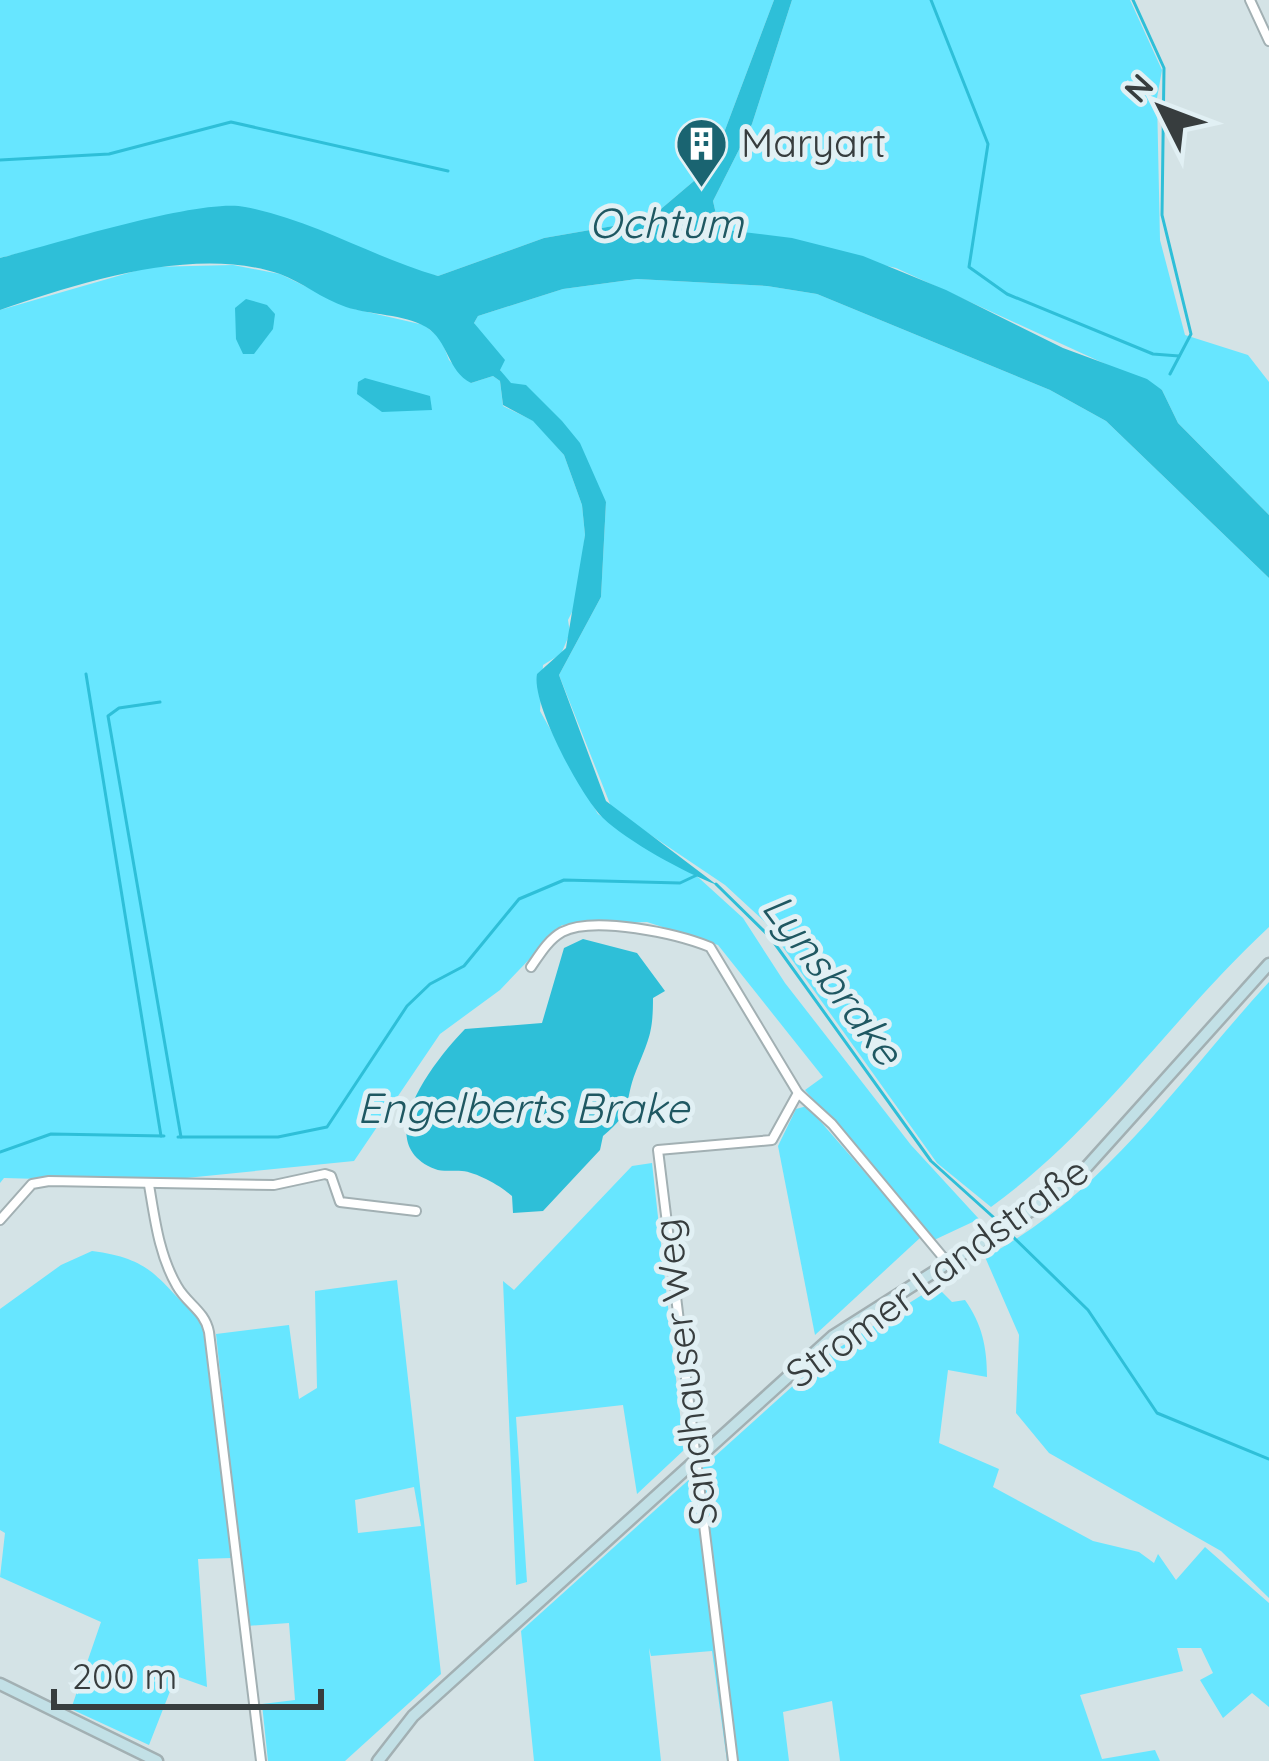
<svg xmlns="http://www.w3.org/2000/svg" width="1269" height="1761" viewBox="0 0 1269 1761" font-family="Quicksand,sans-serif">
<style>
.green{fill:#67e6ff;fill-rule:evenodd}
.water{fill:#2ebfd8}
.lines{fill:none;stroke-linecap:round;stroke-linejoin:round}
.stream{stroke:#2ebfd8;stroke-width:3}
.minor-casing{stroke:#a2b0b3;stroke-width:12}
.secondary-casing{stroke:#a2b0b3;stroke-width:15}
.minor{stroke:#fff;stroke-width:8}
.secondary{stroke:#c2e0e6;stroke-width:10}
.labels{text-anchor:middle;stroke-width:10;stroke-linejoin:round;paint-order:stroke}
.poi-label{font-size:39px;fill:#373d3e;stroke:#e1f0f4;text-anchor:start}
.street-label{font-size:39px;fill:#373d3e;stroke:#e1f0f4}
.water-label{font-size:42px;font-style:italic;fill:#1f5862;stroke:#e1f0f4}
</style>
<rect width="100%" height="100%" fill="#d4e3e6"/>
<g class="green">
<path d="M0,0H774L719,146L701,175L648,220L544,238L438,276L152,219L0,258Z"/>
<path d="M792,0H1130L1162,70L1157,98L1160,240L1185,335L1248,355L1269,382V515L1178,423L1162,390L896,268L726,230L718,223L713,201L752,124Z"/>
<path d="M233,265L280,274L350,308L424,325L441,339L449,360L471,383L493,376L500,381L503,406L534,421L564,455L582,505L585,535L577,602L568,620L570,633L561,654L543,665L540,711L598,814L699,878L743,918L785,983L911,1145L979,1219L932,1241L805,1090L823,1077L718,945L647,922L562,925L500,990L440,1034L354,1161L146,1182L4,1178L0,1183V310L149,267Z"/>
<path d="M637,279L767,286L817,294L1050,390L1106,421L1269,578V927C1172,1017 1100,1128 991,1207L937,1163L765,922L725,885L612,809L559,675L601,597L606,502L504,377L474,323L478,316L563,289Z"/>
<path d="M1269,982V1598L1221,1551L1049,1453L1016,1413L1019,1335L985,1257C1105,1194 1179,1080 1269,982Z"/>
<path d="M807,1106L921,1237L815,1335L778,1146L796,1109Z"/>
<path d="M652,1163L684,1450L637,1494L623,1405L516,1417L527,1582L516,1585L503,1281L514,1290L632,1166Z"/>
<path d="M92,1251C157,1259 158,1283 202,1321L232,1558L198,1559L207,1687L176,1676L149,1745L71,1709L101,1622L0,1577L5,1533L0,1530V1309L61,1265Z"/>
<path d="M397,1280L441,1674L345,1761H268L262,1704L295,1700L289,1623L247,1626L216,1334L289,1325L299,1399L317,1388L315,1291ZM414,1487L421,1526L358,1533L355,1500Z"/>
<path d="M936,1286L952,1302L965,1300C982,1324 987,1347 987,1377L948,1370L939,1443L999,1469L993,1487L1093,1541L1139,1552L1154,1563L1158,1554L1176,1580L1205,1547L1269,1603V1707L1252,1693L1223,1718L1200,1680L1213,1673L1201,1648H1177L1183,1671L1080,1695L1102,1759L1155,1750L1160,1761H840L832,1701L783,1712L789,1761H727L712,1651L651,1656L649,1648L661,1761H534L521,1631L826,1356Z"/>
</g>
<g class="water">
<path d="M774,0H792L752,124L713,201L718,223L726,230L792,238L863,256L946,290L1063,348L1147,379L1162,390L1178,423L1269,515V578L1106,421L1050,390L817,294L767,286L637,279L563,289L478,316L474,323L505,360L500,370L511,383L526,385L562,421L580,443L606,502L601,597L559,675L606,801L717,885C685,873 627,841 603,818C581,796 531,704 537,674L566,648L585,535L582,505L564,455L533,421L503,405L500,381L493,376L471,383C447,371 449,341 426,327C404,314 370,315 346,307C322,299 302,282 280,274C195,245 81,282 0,310V258C52,245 199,198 245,207C313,220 372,257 438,276L544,238L648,220L701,175L719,146Z"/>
<path d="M246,299L267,305L275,314L273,329L254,354H243L236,339L235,308Z"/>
<path d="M365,378L430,396L432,410L382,412L357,394L358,382Z"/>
<path d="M583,939L637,953L665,991L653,998C653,1033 649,1039 636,1071C623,1103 635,1110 603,1136L600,1150L543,1211L513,1213L512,1196C501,1186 476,1172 462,1171C454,1170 442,1172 435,1169C367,1142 438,1057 465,1029L542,1023L564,948Z"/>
</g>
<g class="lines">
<g class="stream">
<path d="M931,0L988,144L969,267L1007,294L1153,354L1179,356"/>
<path d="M1133,0L1164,68L1162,215L1191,334L1170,374"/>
<path d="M0,160L109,154L231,122L448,171"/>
<path d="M86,674L161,1136"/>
<path d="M160,702L119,708L108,716L181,1137"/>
<path d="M716,884L770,937L931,1161L1001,1224"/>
<path d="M178,1137H278L327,1127L407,1006L430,984L464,966L519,899L564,880L680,883L697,875"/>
<path d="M0,1152L51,1134L164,1136"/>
<path d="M1007,1231L1088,1310L1157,1413L1269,1459"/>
</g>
<defs>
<g id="minor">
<path d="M1250,0L1269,41"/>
<path d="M531,967C540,954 548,940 562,932C594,915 678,934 710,947L798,1093L832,1124L947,1262"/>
<path d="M149,1185C155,1220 159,1255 177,1286C187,1304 205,1311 209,1332L261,1761"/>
<path d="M0,1220L32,1184L49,1181L274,1185L325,1174L331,1176L340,1202L416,1211"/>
<path d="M733,1761L658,1150L772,1140L798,1093"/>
</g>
<g id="secondary">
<path d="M0,1684L157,1761"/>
<path d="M378,1761L413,1716L833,1336L1038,1206L1084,1170L1269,964"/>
</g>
</defs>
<use href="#minor" class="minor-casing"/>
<use href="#secondary" class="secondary-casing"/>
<use href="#minor" class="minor"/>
<use href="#secondary" class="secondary"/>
</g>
<defs>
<symbol id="building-pin" viewBox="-11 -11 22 30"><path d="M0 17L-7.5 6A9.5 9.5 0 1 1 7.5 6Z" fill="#1a6471" stroke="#e1f0f4"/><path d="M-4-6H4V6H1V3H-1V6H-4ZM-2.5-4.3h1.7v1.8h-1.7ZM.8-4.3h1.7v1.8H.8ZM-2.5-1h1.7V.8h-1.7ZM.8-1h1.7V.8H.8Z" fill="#fff"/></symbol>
</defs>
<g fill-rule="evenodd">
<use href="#building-pin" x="672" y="114" width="59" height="81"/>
</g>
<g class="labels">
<g class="poi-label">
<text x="741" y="157">Maryart</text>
</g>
<g class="street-label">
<text transform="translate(937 1272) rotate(-36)" y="14">Stromer Landstraße</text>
<text transform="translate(685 1372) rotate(-97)" y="14">Sandhauser Weg</text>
</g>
<g class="water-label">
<text x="666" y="238">Ochtum</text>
<text transform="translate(833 979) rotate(53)" y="15">Lynsbrake</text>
<text x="523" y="1123">Engelberts Brake</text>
</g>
</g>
<g transform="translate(1161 108) rotate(312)" stroke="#e1f0f4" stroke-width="9" paint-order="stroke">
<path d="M0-9L21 45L0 30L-21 45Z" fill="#373d3e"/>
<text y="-18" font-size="33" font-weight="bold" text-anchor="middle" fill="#373d3e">N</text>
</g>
<path d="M54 1689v18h267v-18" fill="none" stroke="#373d3e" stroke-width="6"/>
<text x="72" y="1689" font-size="36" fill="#373d3e" stroke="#e1f0f4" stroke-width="9" paint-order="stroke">200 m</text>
</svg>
